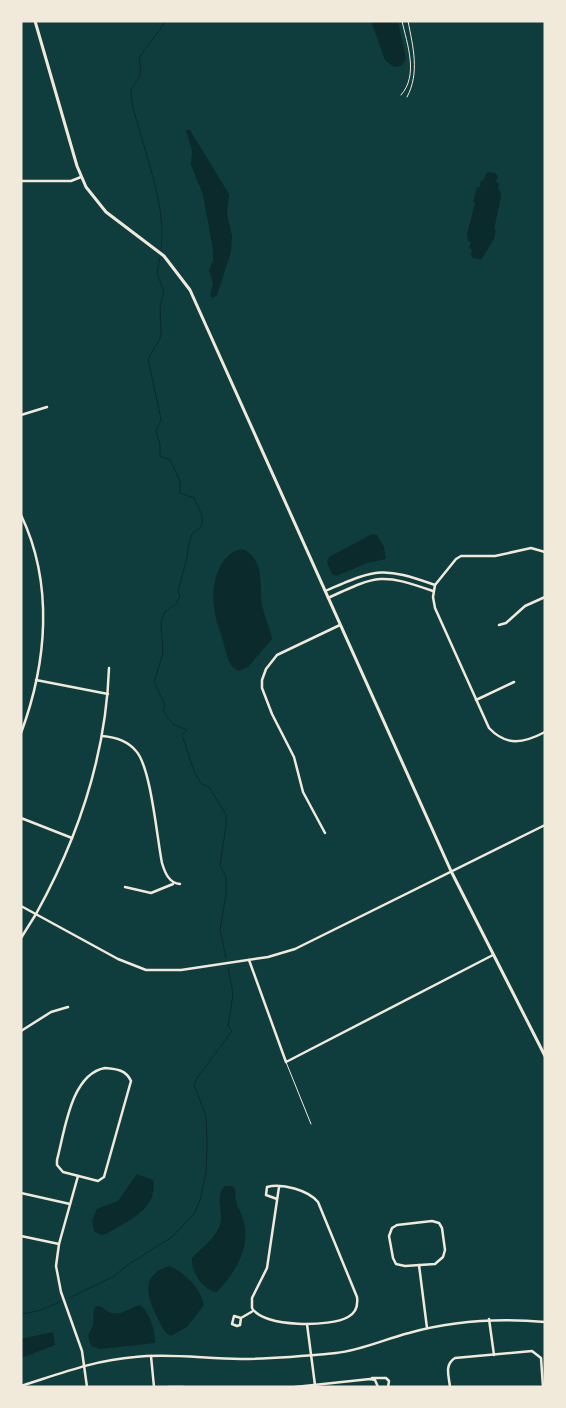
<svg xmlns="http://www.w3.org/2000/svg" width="566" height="1408" viewBox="0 0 566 1408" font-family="Montserrat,sans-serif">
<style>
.water{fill:#0a2a2b}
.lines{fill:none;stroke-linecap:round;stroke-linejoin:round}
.stream{stroke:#0a2a2b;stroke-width:1}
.service{stroke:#f1e9da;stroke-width:1}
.minor{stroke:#f1e9da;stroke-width:2.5}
.tertiary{stroke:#f1e9da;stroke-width:2.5}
.secondary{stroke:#f1e9da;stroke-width:3}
</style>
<rect width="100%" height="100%" fill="#0f3d3e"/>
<g class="water">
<path d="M371,21H398L406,59L401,66L394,67L385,60Z"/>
<path d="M186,130H190L229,194L227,214L232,236L231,252L217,295L213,298L210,296L213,283L209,270L213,260V250L203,195L191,165L192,151Z"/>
<path d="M487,172L495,173L498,176L496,182L499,183L498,189L500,190L501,197L494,229H496L494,239L481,260L473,258L471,255L472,249L469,248L471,242L468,241L467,234L475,203L473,202L477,187H480L481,180L483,181Z"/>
<path d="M372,534L377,535L384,547L386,559L367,563L336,576L332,574L327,562L329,557Z"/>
<path d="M242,549C266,558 259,588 262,605C264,616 270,627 272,639L248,667L239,671C228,668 226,651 223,641C220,630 215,619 214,607C211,586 218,553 242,549Z"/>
<path d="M137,1174L153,1180C159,1209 126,1222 106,1234L101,1235L94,1231L92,1221L97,1209L118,1201Z"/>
<path d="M225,1186H232L235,1189C236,1193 235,1197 236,1200C237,1207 241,1212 243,1219C252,1246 235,1273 217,1292C204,1292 190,1270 192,1258C202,1247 214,1240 220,1225C224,1212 214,1196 225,1186Z"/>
<path d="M169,1266C184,1272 201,1288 204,1305L187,1327L171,1336C163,1333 161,1324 157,1317C147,1296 140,1275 169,1266Z"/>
<path d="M140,1305C149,1310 156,1333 155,1343L100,1349L91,1346L88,1336L93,1325L94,1309L96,1306C104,1306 105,1311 111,1313C122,1316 130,1307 140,1305Z"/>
<path d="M53,1332L55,1345L21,1358V1339Z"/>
</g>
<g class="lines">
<g class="stream">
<path d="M161,250C166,210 150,168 139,129C135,113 131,107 131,89C141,77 142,73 139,58L166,21"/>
<path d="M160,257L157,274L164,291L160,307L161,337L148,359L161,419L156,431L160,444V456L170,460L180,481V493L194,498L202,515V526L192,534L189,543L187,558L178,591L180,597L176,604L165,612L161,623L163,653L154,682L165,705L163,711L174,725L187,730L182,735L195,774L202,784L209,787L226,815V826L220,865L226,877V895L220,930L226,958"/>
<path d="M69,1298L113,1277L129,1264L172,1237L194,1214L200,1200L206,1173L207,1144L206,1116L194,1085L197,1078L232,1031L228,1026L233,994L228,968"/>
<path d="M21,1314L38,1311L60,1302"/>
</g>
<g class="service">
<path d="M401,95C419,75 407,44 402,21"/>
<path d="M407,97C420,73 413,47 408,21"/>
<path d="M286,1062L311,1124"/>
</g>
<g class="minor">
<path d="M21,415L47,407"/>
<path d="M21,515C54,584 47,663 21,733"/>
<path d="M545,552L531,548L495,556H461L456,559L435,585L433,597L435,608L489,728C507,747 524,743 545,732"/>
<path d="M325,591C377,569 381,566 435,585"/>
<path d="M328,598C378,575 381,573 433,591"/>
<path d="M499,625L506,623L525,606L545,597"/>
<path d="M36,680L108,694"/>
<path d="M476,700L514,682"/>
<path d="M102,736C115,737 127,740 136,751C151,767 157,839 162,863C165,873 169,883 180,884"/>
<path d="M21,818L72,838"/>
<path d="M325,833L303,792L294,757L272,714L262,688V680L266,669L277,655L340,625"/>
<path d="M125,887L151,893L173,884"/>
<path d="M36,914C78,838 106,755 109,668"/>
<path d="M249,960L286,1062L493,955"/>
<path d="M21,1031L51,1012L68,1007"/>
<path d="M105,1068C117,1069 126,1070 131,1081L104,1177L98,1181L63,1172L57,1165V1160C65,1130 71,1074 105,1068Z"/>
<path d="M78,1176L59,1244L56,1266L61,1292L82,1351L87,1387"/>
<path d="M21,1193L70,1204"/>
<path d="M277,1199L266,1195L267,1187C282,1183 308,1190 318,1202L357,1297C358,1305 356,1313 348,1317C331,1327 263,1328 252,1308V1298L267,1268L279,1187"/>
<path d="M432,1221L439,1223L442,1228L445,1250L443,1257L435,1264L405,1266L396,1264L393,1258L389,1236L392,1228L397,1225Z"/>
<path d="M21,1236L59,1244"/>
<path d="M419,1265L427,1328"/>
<path d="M241,1318L240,1325L237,1326L232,1324L234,1316L241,1318L253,1311"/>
<path d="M489,1319L494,1355"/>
<path d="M307,1324L315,1385"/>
<path d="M151,1356L154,1387"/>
<path d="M372,1378H386L389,1381L388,1387"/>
<path d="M21,1386C59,1374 95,1360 135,1357C170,1353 206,1359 241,1359C273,1359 305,1356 336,1353C362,1350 385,1339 409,1333C455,1320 498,1318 545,1322"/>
<path d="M168,1387H183"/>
<path d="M295,1387L370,1379L375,1380L378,1387"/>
<path d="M450,1387C449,1376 444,1365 455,1358L532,1351L541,1358L543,1387"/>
</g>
<g class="tertiary">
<path d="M21,181H71L81,177"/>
<path d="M21,906L118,959L146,970H181L268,957L295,949L545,825"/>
<path d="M21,938L36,914"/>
</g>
<path class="secondary" d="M35,21L77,166L86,187L106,212L164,256L190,290L451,871L545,1056"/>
</g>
<rect width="566" height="1408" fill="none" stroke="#f1e9da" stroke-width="45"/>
</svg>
